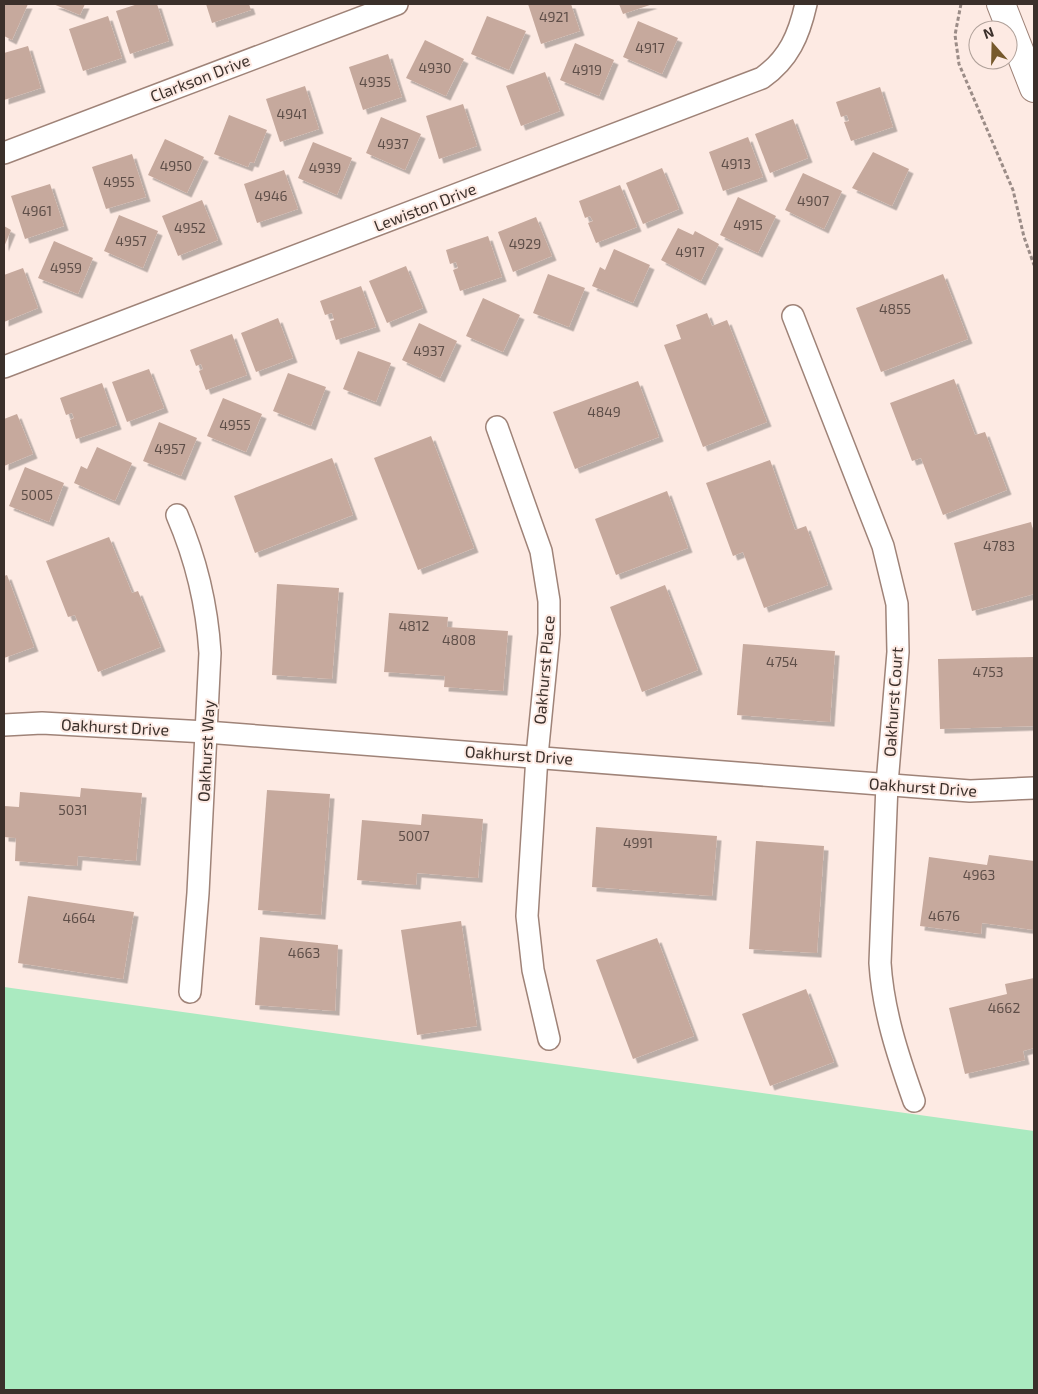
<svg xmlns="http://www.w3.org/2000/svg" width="1038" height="1394" viewBox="0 0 1038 1394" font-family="'Exo 2',sans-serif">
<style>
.green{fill:#aaeac0}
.building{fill:#c6a99d;filter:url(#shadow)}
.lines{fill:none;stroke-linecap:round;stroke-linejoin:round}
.minor-casing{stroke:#9f8378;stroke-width:24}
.secondary-casing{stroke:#9f8378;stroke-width:30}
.path{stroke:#9b8c87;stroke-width:3;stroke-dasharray:4 2.5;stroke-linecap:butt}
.minor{stroke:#fff;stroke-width:21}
.secondary{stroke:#fff;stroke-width:28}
.labels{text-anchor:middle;stroke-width:4;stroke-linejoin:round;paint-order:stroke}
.number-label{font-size:14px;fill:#5e4e48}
.street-label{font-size:16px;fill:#3b302b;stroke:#fdeae3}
</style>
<defs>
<filter id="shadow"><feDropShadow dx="4.5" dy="4.5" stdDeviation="0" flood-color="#0004"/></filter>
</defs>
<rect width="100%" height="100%" fill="#fdeae3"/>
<path class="green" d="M4,987L1034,1131V1390H4Z"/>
<g class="building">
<path d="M4,4H28L12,40L4,36Z"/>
<path d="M53,4H85L80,15Z"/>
<path d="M138,4H157L169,41L130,54L116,11Z"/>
<path d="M206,4H249L251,10L212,23Z"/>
<path d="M528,4H571L580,31L541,44Z"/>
<path d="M619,4H653L623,14Z"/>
<path d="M108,16L122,58L83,71L69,29Z"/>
<path d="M487,16L526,31L509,70L471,54Z"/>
<path d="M638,21L678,38L662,74L623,57Z"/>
<path d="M425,40L464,59L446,96L406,78Z"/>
<path d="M575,43L614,60L599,96L560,80Z"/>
<path d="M28,46L41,88L4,100V53Z"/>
<path d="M388,54L402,97L363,110L349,67Z"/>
<path d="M545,72L560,111L521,126L506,86Z"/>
<path d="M305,86L319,129L280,142L266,99Z"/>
<path d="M880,87L893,127L851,141L844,122L849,121L847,115L841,117L836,102Z"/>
<path d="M463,104L477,146L439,159L426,116Z"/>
<path d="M229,115L267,130L254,163L250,162L248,167L214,154Z"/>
<path d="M381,117L421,134L405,170L366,153Z"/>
<path d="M793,119L808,158L770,173L755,134Z"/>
<path d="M748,137L763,177L723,191L709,152Z"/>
<path d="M165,139L204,157L187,193L148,175Z"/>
<path d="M313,142L352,158L337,195L298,178Z"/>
<path d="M873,152L909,169L892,206L852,188Z"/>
<path d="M132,154L146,197L106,209L92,167Z"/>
<path d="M662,168L679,209L643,224L626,183Z"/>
<path d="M284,170L298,209L257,223L244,184Z"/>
<path d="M803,173L842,191L824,229L785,210Z"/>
<path d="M50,184L64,226L25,239L11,196Z"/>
<path d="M620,185L637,227L596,243L588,223L593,221L590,216L585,218L579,201Z"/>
<path d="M738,197L776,216L758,253L720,235Z"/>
<path d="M202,200L218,240L178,256L162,216Z"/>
<path d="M119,215L158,231L143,268L104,251Z"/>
<path d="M536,217L552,256L513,272L498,232Z"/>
<path d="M4,226L11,230L4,247Z"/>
<path d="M678,228L693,235L695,231L719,244L701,281L661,260Z"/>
<path d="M488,236L502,277L460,291L453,270L458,268L456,262L450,264L446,250Z"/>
<path d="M54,241L93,258L78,294L38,278Z"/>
<path d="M614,249L650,265L633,303L592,286L600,267L605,270Z"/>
<path d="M406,266L423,308L387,323L369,281Z"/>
<path d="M23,268L38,308L4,322V275Z"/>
<path d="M548,274L585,288L569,327L533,313Z"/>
<path d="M943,274L968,339L881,372L856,308Z"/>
<path d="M361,286L376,327L336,340L330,321L334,320L332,313L325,315L320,301Z"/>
<path d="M483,298L520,315L503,352L466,336Z"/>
<path d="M707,313L712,326L727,320L767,422L703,447L664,345L681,339L676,325Z"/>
<path d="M278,318L293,358L256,372L241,333Z"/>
<path d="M419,323L457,341L440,378L402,360Z"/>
<path d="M232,334L247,375L206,390L199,371L203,369L201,364L196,366L190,350Z"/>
<path d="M358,351L391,363L376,402L343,389Z"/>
<path d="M149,369L164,408L127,422L112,382Z"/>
<path d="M288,373L326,387L311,426L273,411Z"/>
<path d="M954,379L975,435L985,432L1007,490L943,515L921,458L912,461L890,403Z"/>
<path d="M638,381L659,437L575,469L553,412Z"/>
<path d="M102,383L117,425L76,439L70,420L74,418L72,413L66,415L60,398Z"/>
<path d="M223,398L262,414L246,452L207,436Z"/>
<path d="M17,414L33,454L4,466V419Z"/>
<path d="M159,422L197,438L181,476L143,461Z"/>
<path d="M431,436L474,548L418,570L374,458Z"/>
<path d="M97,447L132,463L115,501L74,483L81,466L87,469Z"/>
<path d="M332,458L353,515L255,553L234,496Z"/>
<path d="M770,460L795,530L806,526L828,585L764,608L743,552L733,556L706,483Z"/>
<path d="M25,467L64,483L49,522L9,506Z"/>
<path d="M667,491L688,548L616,575L595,519Z"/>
<path d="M1031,522L1034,535V594L972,611L954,543Z"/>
<path d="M109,537L132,593L138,591L161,647L98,672L75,615L68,617L46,561Z"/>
<path d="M7,575L34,647L4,658V576Z"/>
<path d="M277,584L339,588L332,679L272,675Z"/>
<path d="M665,585L698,670L642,692L610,607Z"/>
<path d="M389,613L448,617L447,627L508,631L503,691L444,687L445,676L384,672Z"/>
<path d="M743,644L835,651L830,722L737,715Z"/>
<path d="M1034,657V726L940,729L938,659Z"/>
<path d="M81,788L142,793L136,861L78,856L77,866L15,861L16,838L4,837V806L19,807L20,792L80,797Z"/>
<path d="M267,790L330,794L321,915L258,910Z"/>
<path d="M422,814L483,819L478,878L417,873L416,885L357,880L362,820L421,825Z"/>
<path d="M596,827L717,836L712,896L592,887Z"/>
<path d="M756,841L824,846L817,953L749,949Z"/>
<path d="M989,855L1034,861V930L982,923L981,934L920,926L929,857L987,865Z"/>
<path d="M28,896L134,912L123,979L18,963Z"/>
<path d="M461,921L477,1026L417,1035L401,930Z"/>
<path d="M260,937L338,945L335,1011L255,1005Z"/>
<path d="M657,938L694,1036L633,1059L596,960Z"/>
<path d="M1034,978V1048L1023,1051L1025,1060L965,1074L949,1008L1007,994L1005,984Z"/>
<path d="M806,989L834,1062L770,1086L742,1014Z"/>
</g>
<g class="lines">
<defs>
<g id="minor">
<path d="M4,153L397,4"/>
<path d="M793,316L883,546L897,604L898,652L887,784L880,963C883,1011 898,1056 914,1101"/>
<path d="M4,367L762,78C789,59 799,35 806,4"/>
<path d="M497,427L541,551L549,601V634L537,756L527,916L533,970L549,1039"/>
<path d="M177,515C196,559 207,605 210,653L198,893L190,992"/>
<path d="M4,725L42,723L206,732L970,791L1034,788"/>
</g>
<path id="secondary" d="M1001,4L1034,88"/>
</defs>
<use href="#minor" class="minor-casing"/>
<use href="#secondary" class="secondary-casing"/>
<path class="path" d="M961,4L955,35L959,64L1013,190L1024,237L1034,265"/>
<use href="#minor" class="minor"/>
<use href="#secondary" class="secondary"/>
</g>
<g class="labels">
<g class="number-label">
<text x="554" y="22">4921</text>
<text x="650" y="53">4917</text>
<text x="435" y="73">4930</text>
<text x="587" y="75">4919</text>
<text x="375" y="87">4935</text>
<text x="292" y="119">4941</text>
<text x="393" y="149">4937</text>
<text x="736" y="169">4913</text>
<text x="176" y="171">4950</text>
<text x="325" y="173">4939</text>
<text x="119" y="187">4955</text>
<text x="271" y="201">4946</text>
<text x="813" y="206">4907</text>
<text x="37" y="216">4961</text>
<text x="748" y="230">4915</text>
<text x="190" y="233">4952</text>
<text x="131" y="246">4957</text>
<text x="525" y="249">4929</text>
<text x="690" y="257">4917</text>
<text x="66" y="273">4959</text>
<text x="895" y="314">4855</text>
<text x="429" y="356">4937</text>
<text x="604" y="417">4849</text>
<text x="235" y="430">4955</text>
<text x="170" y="454">4957</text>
<text x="37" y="500">5005</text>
<text x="999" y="551">4783</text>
<text x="414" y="631">4812</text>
<text x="459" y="645">4808</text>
<text x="782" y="667">4754</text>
<text x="988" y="677">4753</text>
<text x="73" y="815">5031</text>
<text x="414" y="841">5007</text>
<text x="638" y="848">4991</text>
<text x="979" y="880">4963</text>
<text x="944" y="921">4676</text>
<text x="79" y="923">4664</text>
<text x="304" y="958">4663</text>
<text x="1004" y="1013">4662</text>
</g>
<g class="street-label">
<text transform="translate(200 78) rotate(-21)" y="6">Clarkson Drive</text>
<text transform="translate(425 207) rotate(-21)" y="6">Lewiston Drive</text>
<text transform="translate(544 670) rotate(-85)" y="6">Oakhurst Place</text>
<text transform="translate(893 702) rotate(-86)" y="6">Oakhurst Court</text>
<text transform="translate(115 727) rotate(3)" y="6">Oakhurst Drive</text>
<text transform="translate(206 751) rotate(-87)" y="6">Oakhurst Way</text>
<text transform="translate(519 755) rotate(4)" y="6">Oakhurst Drive</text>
<text transform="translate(923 787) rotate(4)" y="6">Oakhurst Drive</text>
</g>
</g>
<rect width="1038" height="1394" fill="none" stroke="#3b302b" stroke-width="10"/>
<g transform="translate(993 45) rotate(340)"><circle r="24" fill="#fdeae3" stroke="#afa099"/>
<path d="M0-4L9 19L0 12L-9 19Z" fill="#76592c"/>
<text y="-8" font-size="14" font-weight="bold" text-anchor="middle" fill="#3b302b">N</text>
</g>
</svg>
